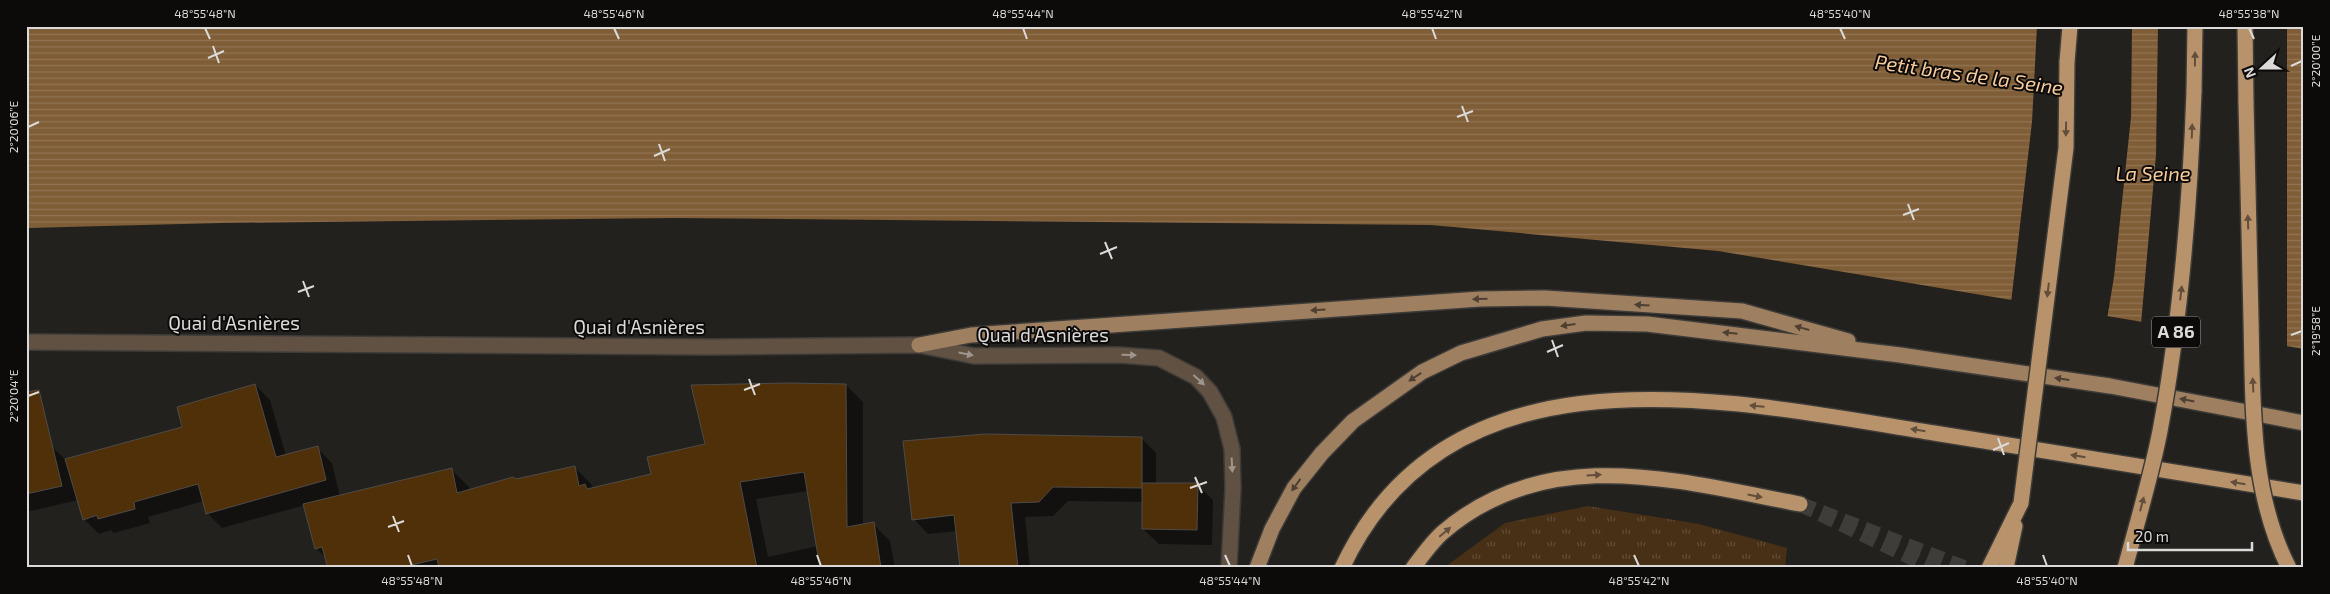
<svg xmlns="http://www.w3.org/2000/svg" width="2330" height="594" viewBox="0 0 2330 594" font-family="'Exo 2',sans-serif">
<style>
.grass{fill:url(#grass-tufts)}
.water{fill:url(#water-rules)}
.pier{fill:#23211e}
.shadow{fill:#0007;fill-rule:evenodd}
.building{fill:#503008;stroke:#4e4b48}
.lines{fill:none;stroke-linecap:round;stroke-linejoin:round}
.secondary-tunnel{stroke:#3f3d3a;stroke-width:15;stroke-dasharray:15 8;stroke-linecap:butt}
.highway-tunnel{stroke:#3f3d3a;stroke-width:15;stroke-dasharray:15 8;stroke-linecap:butt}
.street-casing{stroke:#3d3b38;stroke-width:18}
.primary-casing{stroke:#3d3b38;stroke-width:18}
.highway-casing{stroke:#3d3b38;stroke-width:18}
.street{stroke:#605142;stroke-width:15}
.primary{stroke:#9e7f60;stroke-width:15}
.highway{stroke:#b7926b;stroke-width:15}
.highway-bridge-casing{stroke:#3d3b38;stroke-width:18;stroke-linecap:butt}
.highway-bridge{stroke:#b7926b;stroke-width:15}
.oneway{fill:#624e3a}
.oneway2{fill:#4e3f31}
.oneway3{fill:#9e968d}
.ticks{fill:none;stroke:#dcdad8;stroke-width:2}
.labels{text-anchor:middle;stroke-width:4;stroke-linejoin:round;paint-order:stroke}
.shield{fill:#0c0b0a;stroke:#9e9c9a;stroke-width:1}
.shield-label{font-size:18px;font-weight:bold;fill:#dcdad8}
.street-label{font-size:19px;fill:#dcdad8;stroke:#0c0b0a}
.water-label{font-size:20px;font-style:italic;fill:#f9cc9d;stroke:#0c0b0a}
.neatline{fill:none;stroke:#dcdad8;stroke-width:2}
.ticks-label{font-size:12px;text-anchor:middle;fill:#dcdad8}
</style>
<defs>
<pattern id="grass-tufts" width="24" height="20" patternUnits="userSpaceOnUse" patternTransform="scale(1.25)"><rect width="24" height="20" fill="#473016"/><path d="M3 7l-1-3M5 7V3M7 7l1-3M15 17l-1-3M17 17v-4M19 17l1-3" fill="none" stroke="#614d37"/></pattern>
<pattern id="water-rules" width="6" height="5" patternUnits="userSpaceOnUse" patternTransform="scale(1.25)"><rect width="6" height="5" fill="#7f5d37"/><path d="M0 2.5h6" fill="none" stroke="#917453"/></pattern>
</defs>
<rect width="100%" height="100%" fill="#23211e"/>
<path class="grass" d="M1588,506L1699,524L1787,548L1785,568H1447L1449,564L1505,523Z"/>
<path class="water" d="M26,26H2304V349L1718,251L1431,225L673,218L221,223L26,228Z"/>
<g class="pier">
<path d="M2037,26H2132L2131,117L2114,277L2107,319L2011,303L2032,122Z"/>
<path d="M2158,26H2287V349L2141,324L2156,155Z"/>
</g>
<g class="shadow">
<path d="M255,385L270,400L286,456L317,448L332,463L340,497L451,469L469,487V491L574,467L592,485L593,489L653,475L706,444L846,385L863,402V525L873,524L890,541L895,568H329L327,559L316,548L305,505L222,528L207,513L204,501L148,517L150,523L114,533L111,530L99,534L84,519L78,500L26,512V451L51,446L66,460L184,428ZM808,491L818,546L768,557L756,499ZM103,514L92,518V515Z"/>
<path d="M1141,438L1156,453V484L1197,485L1213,500L1212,545L1159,544L1143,529V502L1068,501L1053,516L1025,517L1030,568H961L957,531L928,534L914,519Z"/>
</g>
<g class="building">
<path d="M788,383L846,384L847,527L874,522L881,568H820L804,472L740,482L757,568H439L437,559L399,568H328L322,547L315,549L303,504L452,468L457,493L513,477L516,479L575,466L579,486L585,484L587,489L651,474L647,457L705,444L691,385Z"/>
<path d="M255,384L276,457L318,446L326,480L206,514L198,484L134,502L135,509L98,519L97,515L83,520L65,459L182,427L177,407Z"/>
<path d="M39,390L62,486L26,494V392Z"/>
<path d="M985,434L1142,437V488L1053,487L1039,502L1011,503L1018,568H960L954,515L912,520L903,441Z"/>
<path d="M1142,483H1198L1197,530L1142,529Z"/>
</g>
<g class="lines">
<path class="secondary-tunnel" d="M1800,504L1933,568"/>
<path class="highway-tunnel" d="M1800,504L1965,568"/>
<defs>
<path id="street" d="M26,342L712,347L919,345L974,356L1119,355L1159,358L1196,377L1210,392L1224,417L1232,449L1233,488L1229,568"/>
<g id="primary">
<path d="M919,345L971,335L1480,299L1545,298L1742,311L1848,341"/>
<path d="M1257,568L1272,529L1294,488L1322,453L1353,421L1422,372L1461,353L1542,329L1586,323L1647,324L1900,355L2110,386L2304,423"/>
</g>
<g id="highway">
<path d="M2245,26L2246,103"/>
<path d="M2067,62L2070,26"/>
<path d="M2194,91L2195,26"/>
<path d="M1342,568C1451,335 1733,401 1934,433C2058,452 2181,473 2304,493"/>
<path d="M1413,568C1422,556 1431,543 1442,533C1547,442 1678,481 1800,504"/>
<path d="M1989,568L2021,503"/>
<path d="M2006,568L2015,526"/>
</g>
</defs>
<use href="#street" class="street-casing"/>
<use href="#primary" class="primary-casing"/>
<use href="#highway" class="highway-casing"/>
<use href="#street" class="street"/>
<use href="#primary" class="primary"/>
<use href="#highway" class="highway"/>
<defs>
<g id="highway-bridge">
<path d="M2246,103C2247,175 2249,247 2251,319C2253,403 2250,492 2289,568"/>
<path d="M2021,503L2066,148L2067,62"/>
<path d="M2125,568C2137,523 2151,477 2160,431C2181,319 2190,206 2194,91"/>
</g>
</defs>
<use href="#highway-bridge" class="highway-bridge-casing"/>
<use href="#highway-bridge" class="highway-bridge"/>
</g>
<defs><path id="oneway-solid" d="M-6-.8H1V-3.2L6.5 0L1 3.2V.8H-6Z" transform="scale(1.25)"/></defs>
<g class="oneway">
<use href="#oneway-solid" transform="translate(2195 59) rotate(-89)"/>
<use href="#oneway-solid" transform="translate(2066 129) rotate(91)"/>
<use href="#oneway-solid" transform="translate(2192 131) rotate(-88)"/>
<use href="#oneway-solid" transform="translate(2248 222) rotate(-92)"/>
<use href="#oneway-solid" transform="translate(2048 290) rotate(97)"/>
<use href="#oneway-solid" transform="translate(2181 293) rotate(-83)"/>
<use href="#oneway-solid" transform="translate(2253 385) rotate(-93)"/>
<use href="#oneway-solid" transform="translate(1757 406) rotate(-175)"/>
<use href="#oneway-solid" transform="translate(1918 430) rotate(-171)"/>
<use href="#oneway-solid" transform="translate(2078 456) rotate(-171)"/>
<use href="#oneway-solid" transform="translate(1594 475) rotate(-4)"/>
<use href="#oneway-solid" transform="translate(2238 483) rotate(-171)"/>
<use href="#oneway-solid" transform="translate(1755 496) rotate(11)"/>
<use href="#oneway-solid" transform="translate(2142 504) rotate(-75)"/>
<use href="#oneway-solid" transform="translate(1445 532) rotate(-40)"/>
</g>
<g class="oneway2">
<use href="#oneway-solid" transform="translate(1480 299) rotate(178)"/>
<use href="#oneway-solid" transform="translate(1642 305) rotate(-176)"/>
<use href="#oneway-solid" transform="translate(1318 310) rotate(176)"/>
<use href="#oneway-solid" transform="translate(1568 325) rotate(172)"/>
<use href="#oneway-solid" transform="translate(1802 328) rotate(-164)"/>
<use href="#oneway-solid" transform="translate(1730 333) rotate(-174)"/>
<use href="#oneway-solid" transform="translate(1415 377) rotate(147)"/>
<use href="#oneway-solid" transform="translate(2062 379) rotate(-172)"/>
<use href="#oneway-solid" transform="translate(2187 400) rotate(-169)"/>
<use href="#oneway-solid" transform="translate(1296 485) rotate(126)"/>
</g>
<g class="oneway3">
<use href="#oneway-solid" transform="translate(966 354) rotate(11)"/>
<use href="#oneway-solid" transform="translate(1129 355) rotate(2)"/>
<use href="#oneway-solid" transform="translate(1199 380) rotate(42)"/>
<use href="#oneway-solid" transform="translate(1232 465) rotate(87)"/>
</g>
<path class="ticks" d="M205,28L210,39M614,28L619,39M1023,28L1027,39M1432,28L1436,39M1840,28L1845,39M2249,28L2254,39M213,46L219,63M208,58L224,51M2291,66L2302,61M1462,106L1468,122M1457,117L1473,111M28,127L39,122M659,144L665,161M654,156L670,149M1908,204L1914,220M1903,215L1919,209M1105,242L1112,259M1100,254L1117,247M303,281L309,297M298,292L314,286M2291,335L2302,331M1552,340L1558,357M1547,352L1563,345M749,379L755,395M744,390L760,384M28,396L39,392M1998,438L2004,455M1993,450L2009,443M1195,477L1202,493M1190,488L1207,482M393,516L399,532M388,527L404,521M408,555L412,566M817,555L821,566M1225,555L1230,566M1634,555L1639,566M2043,555L2047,566"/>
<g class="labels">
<rect class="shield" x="2152" y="316.5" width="48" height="31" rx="4"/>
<g class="shield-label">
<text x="2176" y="338">A 86</text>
</g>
<g class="street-label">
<text x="234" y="330">Quai d'Asnières</text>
<text x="639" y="334">Quai d'Asnières</text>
<text x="1043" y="342">Quai d'Asnières</text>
</g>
<g class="water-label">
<text transform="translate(1969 75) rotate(8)" y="7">Petit bras de la Seine</text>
<text x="2153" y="181">La Seine</text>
</g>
</g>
<rect width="2330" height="594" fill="none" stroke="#0c0b0a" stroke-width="55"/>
<g transform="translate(2262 68) rotate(249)" stroke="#0c0b0a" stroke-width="4" paint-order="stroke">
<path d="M0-4L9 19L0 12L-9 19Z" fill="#dcdad8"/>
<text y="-8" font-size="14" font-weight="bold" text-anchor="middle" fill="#dcdad8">N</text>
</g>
<path d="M2128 542v8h124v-8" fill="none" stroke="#dcdad8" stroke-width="2.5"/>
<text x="2135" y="542" font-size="15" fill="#dcdad8" stroke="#0c0b0a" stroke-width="4" paint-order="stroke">20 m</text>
<rect x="28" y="28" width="2274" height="538" class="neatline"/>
<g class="ticks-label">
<text x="205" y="18">48°55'48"N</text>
<text x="614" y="18">48°55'46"N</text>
<text x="1023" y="18">48°55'44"N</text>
<text x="1432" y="18">48°55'42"N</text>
<text x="1840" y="18">48°55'40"N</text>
<text x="2249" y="18">48°55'38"N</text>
<text transform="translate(2316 61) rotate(-90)" y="4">2°20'00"E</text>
<text transform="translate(14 127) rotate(-90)" y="4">2°20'06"E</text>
<text transform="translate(2316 331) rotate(-90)" y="4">2°19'58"E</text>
<text transform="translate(14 396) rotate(-90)" y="4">2°20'04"E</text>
<text x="412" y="585">48°55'48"N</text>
<text x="821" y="585">48°55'46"N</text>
<text x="1230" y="585">48°55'44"N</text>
<text x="1639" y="585">48°55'42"N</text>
<text x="2047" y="585">48°55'40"N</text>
</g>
</svg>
